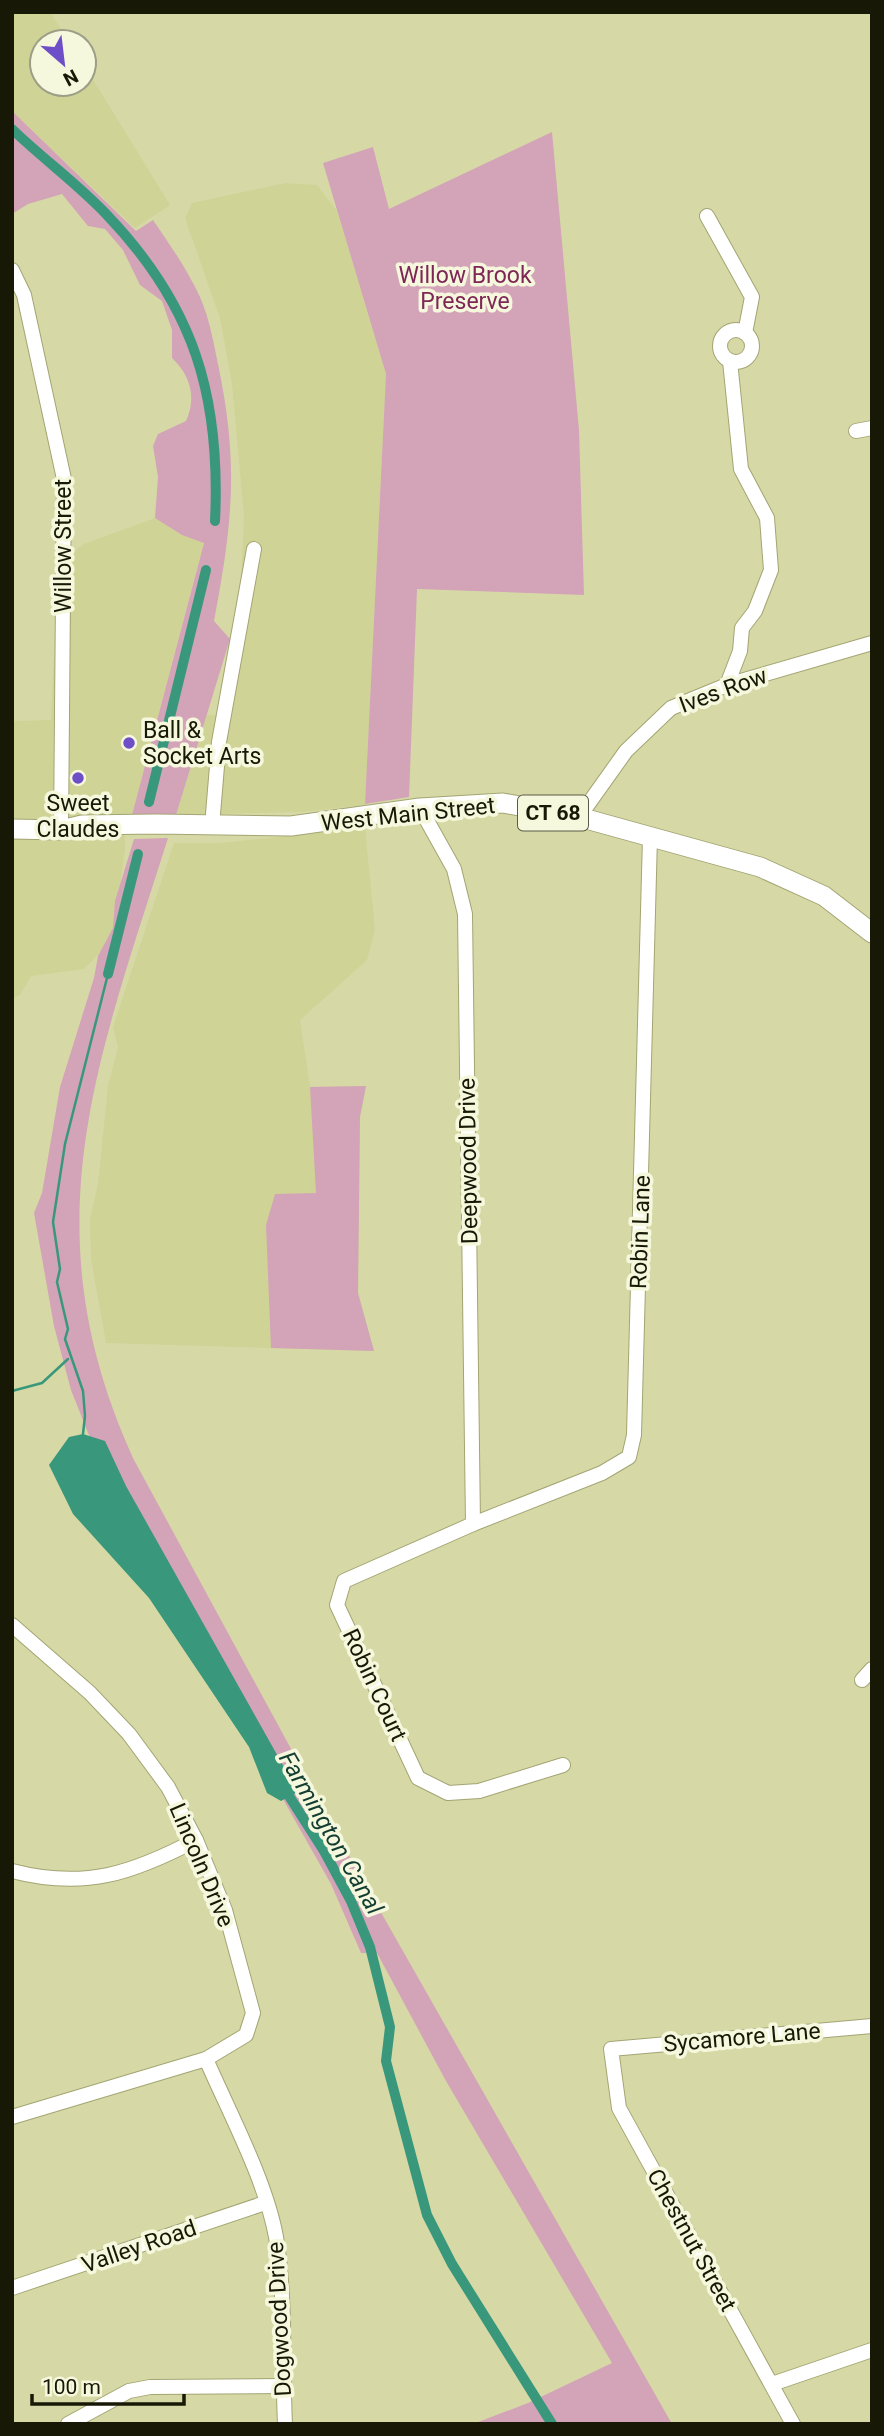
<svg xmlns="http://www.w3.org/2000/svg" width="884" height="2436" viewBox="0 0 884 2436" font-family="Roboto,sans-serif">
<style>
.built{fill:#d0d396}
.green{fill:#d3a3b8}
.water{fill:#39987c}
.lines{fill:none;stroke-linecap:round;stroke-linejoin:round}
.stream{stroke:#39987c;stroke-width:2.5}
.canal{stroke:#39987c;stroke-width:10}
.minor-casing{stroke:#a3a573;stroke-width:16}
.major-casing{stroke:#a3a573;stroke-width:21}
.minor{stroke:#fff;stroke-width:14}
.major{stroke:#fff;stroke-width:19}
.poi-dot{fill:#6e4fc8;stroke:#f6f8de;stroke-width:2.5}
.labels{text-anchor:middle;stroke-width:7;stroke-linejoin:round;paint-order:stroke}
.shield{fill:#f6f8de;stroke:#5a5b46;stroke-width:2}
.shield-label{font-size:21px;font-weight:bold;fill:#171805}
.park-label{font-size:23px;fill:#7e2756;stroke:#f6f8de}
.street-label{font-size:23px;fill:#171805;stroke:#f6f8de}
.poi-label{font-size:23px;fill:#171805;stroke:#f6f8de;text-anchor:start}
.water-label{font-size:24px;font-style:italic;fill:#133d31;stroke:#f6f8de}
</style>
<rect width="100%" height="100%" fill="#d6d9a5"/>
<g class="built">
<path d="M12,12H50L69,42H42V84H84V65L170,205L135,228L12,111Z"/>
<path d="M285,183L317,185L337,211L386,374L365,805L300,812L176,815L207,715H218L239,621L244,517L232,384L220,318L185,218L192,203Z"/>
<path d="M155,518L182,535L204,542L132,815L124,816L125,848L113,939L84,969L31,976L20,995L12,998V721L51,720L58,564L84,544Z"/>
<path d="M365,828L375,930L367,960L300,1020L310,1087L366,1086L360,1117L358,1293L374,1351L106,1343L91,1259L90,1219L98,1184L108,1086L118,1047L113,1027L174,843H219Z"/>
</g>
<g class="green">
<path d="M12,111L136,231L153,220C170,245 187,269 200,297C210,320 214,345 219,369C239,467 232,525 214,621L230,639L176,815H132L204,543L182,535L155,518L158,477L153,446L158,434L186,421C197,397 190,375 172,358V330L162,301L140,285L123,250L105,229L88,226L62,194L28,204L12,214Z"/>
<path d="M552,132L579,430L584,595L417,589L409,797L365,804L386,374L323,163L373,147L389,209Z"/>
<path d="M168,838C97,1063 28,1229 134,1460L358,1872L672,2424H473L528,2403L612,2363L446,2081L377,1953H361L331,1884L176,1610L96,1453L71,1390L54,1326L34,1213L42,1193L60,1087L94,978L98,956L113,928L115,901L134,839Z"/>
<path d="M366,1086L360,1117L358,1293L374,1351L271,1348L266,1225L275,1194L316,1193L310,1087Z"/>
</g>
<path class="water" d="M83,1434L105,1441L126,1486L298,1792L281,1801L267,1793L249,1747L149,1598L73,1514L49,1465L69,1437Z"/>
<g class="lines">
<g class="stream">
<path d="M12,1391L42,1383L68,1359"/>
<path d="M83,1434L85,1416L83,1391L65,1339L68,1329L57,1282L60,1269L53,1222L65,1144L108,974"/>
</g>
<g class="canal">
<path d="M12,129C43,159 78,184 107,215C194,306 221,396 215,521"/>
<path d="M149,802L206,570"/>
<path d="M108,974L138,854"/>
<path d="M282,1785L324,1851L351,1901L370,1947L390,2027L386,2061L427,2215L452,2264L552,2424"/>
</g>
<defs>
<g id="minor">
<path d="M707,216L752,297L745,333"/>
<path d="M12,270L24,295L64,479L61,830"/>
<circle cx="736" cy="346" r="16"/>
<path d="M856,431L872,428"/>
<path d="M727,685L740,651L742,628L755,611L771,570L767,518L741,469L730,361"/>
<path d="M420,808L454,869L465,914L473,1524"/>
<path d="M579,817L626,751L671,708L727,685L872,643"/>
<path d="M212,826L219,742L254,549"/>
<path d="M12,1625L90,1693L129,1734L168,1787L196,1840L225,1910L253,2013L246,2035L206,2059L12,2117"/>
<path d="M862,1680L872,1669"/>
<path d="M563,1765L479,1791L448,1793L418,1778L337,1605L344,1581L473,1524L602,1473L629,1457L634,1435L650,837"/>
<path d="M12,1871C85,1890 133,1873 196,1840"/>
<path d="M206,2059C229,2112 266,2181 276,2237C286,2299 282,2362 285,2424"/>
<path d="M12,2288L265,2203"/>
<path d="M772,2384L872,2350"/>
<path d="M68,2424L129,2391L150,2387L283,2386"/>
<path d="M793,2424L619,2108L611,2049L872,2026"/>
</g>
<path id="major" d="M12,829L61,830L82,825L156,824L291,826L420,808L503,803L579,817L760,867L824,896L872,933"/>
</defs>
<use href="#minor" class="minor-casing"/>
<use href="#major" class="major-casing"/>
<use href="#minor" class="minor"/>
<use href="#major" class="major"/>
</g>
<g class="poi-dot">
<circle cx="129" cy="743" r="7"/>
<circle cx="78" cy="778" r="7"/>
</g>
<g class="labels">
<rect class="shield" x="518" y="795.5" width="70" height="35" rx="5"/>
<g class="shield-label">
<text x="553" y="820">CT 68</text>
</g>
<g class="park-label">
<text x="465" y="283">Willow Brook<tspan x="465" dy="26">Preserve</tspan></text>
</g>
<g class="street-label">
<text transform="translate(63 546) rotate(-90)" y="8">Willow Street</text>
<text transform="translate(723 690) rotate(-20)" y="8">Ives Row</text>
<text transform="translate(408 814) rotate(-6)" y="8">West Main Street</text>
<text transform="translate(468 1161) rotate(-91)" y="8">Deepwood Drive</text>
<text transform="translate(640 1232) rotate(-88)" y="8">Robin Lane</text>
<text transform="translate(375 1685) rotate(65)" y="8">Robin Court</text>
<text transform="translate(202 1865) rotate(67)" y="8">Lincoln Drive</text>
<text transform="translate(742 2037) rotate(-5)" y="8">Sycamore Lane</text>
<text transform="translate(692 2240) rotate(61)" y="8">Chestnut Street</text>
<text transform="translate(139 2246) rotate(-19)" y="8">Valley Road</text>
<text transform="translate(279 2319) rotate(-93)" y="8">Dogwood Drive</text>
</g>
<g class="poi-label">
<text x="143" y="738">Ball &amp;<tspan x="143" dy="26">Socket Arts</tspan></text>
<text x="78" y="811" text-anchor="middle">Sweet<tspan x="78" dy="26">Claudes</tspan></text>
</g>
<g class="water-label">
<text transform="translate(331 1833) rotate(60)" y="8">Farmington Canal</text>
</g>
</g>
<rect width="884" height="2436" fill="none" stroke="#171805" stroke-width="28"/>
<g transform="translate(63 63) rotate(152)"><circle r="33" fill="#f6f8de" stroke="#9d9e87" stroke-width="2"/>
<path d="M0-5L12 26L0 18L-12 26Z" fill="#6e4fc8"/>
<text y="-10" font-size="19" font-weight="bold" text-anchor="middle" fill="#171805">N</text>
</g>
<path d="M32 2394v10h152v-10" fill="none" stroke="#171805" stroke-width="3.5"/>
<text x="42" y="2394" font-size="21" fill="#171805" stroke="#f6f8de" stroke-width="5" paint-order="stroke">100 m</text>
</svg>
